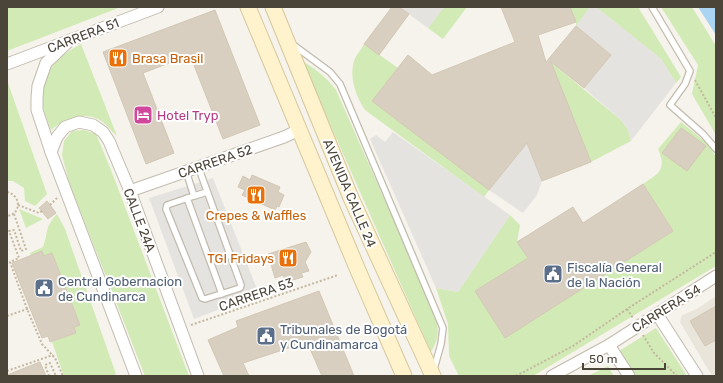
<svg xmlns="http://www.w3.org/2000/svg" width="723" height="383" viewBox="0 0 723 383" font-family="Rubik,sans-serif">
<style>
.residential{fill:#eae5da}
.green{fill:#d2eab5}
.parking{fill:#e5e3e0}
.water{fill:#a9d4f2}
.building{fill:#d8cfc1;stroke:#d3c7b4}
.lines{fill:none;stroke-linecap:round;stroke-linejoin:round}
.service-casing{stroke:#c2bbae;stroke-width:8}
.minor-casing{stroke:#c2bbae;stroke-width:13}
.secondary-casing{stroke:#d6c79b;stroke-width:17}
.path{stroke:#c4b79f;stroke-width:2;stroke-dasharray:2 2;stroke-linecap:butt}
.service{stroke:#fff;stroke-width:5.5}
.minor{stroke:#fff;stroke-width:11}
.secondary{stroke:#fff3cd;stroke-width:15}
.labels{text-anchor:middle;stroke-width:4;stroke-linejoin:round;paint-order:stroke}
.street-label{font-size:13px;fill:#4b4439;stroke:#fff}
.food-label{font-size:13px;fill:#c56008;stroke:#fff;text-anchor:start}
.hotel-label{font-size:13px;fill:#b23c85;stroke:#fff;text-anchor:start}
.service-label{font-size:13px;fill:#4e5e75;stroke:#fff;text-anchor:start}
</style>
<rect width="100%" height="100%" fill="#f6f3ec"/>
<path class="residential" d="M716,296V376H712L680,322L682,315L697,309Z"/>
<g class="green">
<path d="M7,7H121L7,51Z"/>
<path d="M444,7H467L443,39L428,28Z"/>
<path d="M570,7H590L576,26V22Z"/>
<path d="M596,7H638L681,77L676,83L661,59Z"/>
<path d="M661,7H692L716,46V135L692,94L698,65Z"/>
<path d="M81,44L117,136C111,131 105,122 98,119C83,111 63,120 51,130C48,122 45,114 43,106C41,92 46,72 56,62C63,54 72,49 81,44Z"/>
<path d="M364,44L398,68L372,101L489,190L484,197L365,110C356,96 349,78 354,61C356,55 361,50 364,44Z"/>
<path d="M548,60L621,120L628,130L631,141L591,162L552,65Z"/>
<path d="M302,61C316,69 326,77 336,90L428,298C436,320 444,330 431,352Z"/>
<path d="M7,80L47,194L35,206L25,201L24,188L13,181H7Z"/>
<path d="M681,122L708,144L716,157V266L533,376H459L449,356L448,324L436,288L458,292L510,215L520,225L517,242L528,258L475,291L505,337L673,231L643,184C659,173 667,170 658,149Z"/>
<path d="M84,130L96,134L111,170L189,376H145L69,182L62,155L64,141L72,131Z"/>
<path d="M19,209L43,219L26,228Z"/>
<path d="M57,214L65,229L116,374L111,376H64L52,342L76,333L74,327L80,324L52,253L44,256L42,251L31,256L30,253L43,247C49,231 44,228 57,214Z"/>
<path d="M656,328L687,376H635L619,351Z"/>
<path d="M608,366L614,376H588Z"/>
</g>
<g class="parking">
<path d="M399,7H444L428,28Z"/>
<path d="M590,7H596L661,59L676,83L631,141L628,130L621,120L584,88L611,55L576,26Z"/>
<path d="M393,132L510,215L458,292L436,288L370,139L376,135L385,142Z"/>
<path d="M527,143L542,181L537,195L523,213L489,190Z"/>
<path d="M213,178L259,294L194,319L149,198Z"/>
</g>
<path class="water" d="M698,7H716V35Z"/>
<g class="building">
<path d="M392,7H399L409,14L379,55L364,44Z"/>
<path d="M501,7H570L576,22L538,35L546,62L576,26L611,55L584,88L551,62L591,162L542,181L527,143L489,190L372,101L408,55L432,75L515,42Z"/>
<path d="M215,10L260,125L223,139L190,55L143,73L174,153L146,164L103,52Z"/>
<path d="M681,128L706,146L687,171L662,153Z"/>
<path d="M252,175L280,187L278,192L284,195L279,207L277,206L275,210L242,195L245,190L238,187L243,176L250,180Z"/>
<path d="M643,184L673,231L505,338L475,291L528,258L517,242L573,207L583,223Z"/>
<path d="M47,201L56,213L48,219L39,208Z"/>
<path d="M306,242L311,252L305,262L309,271L301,273L303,277L286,282L283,275L275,278L268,254Z"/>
<path d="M42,251L44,256L52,253L80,325L74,327L76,333L50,342L48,336L42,338L12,263Z"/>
<path d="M319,291L354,376H322L307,342L243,363L249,376H224L208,340L238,327L236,321Z"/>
<path d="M716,306V340L705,346L690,321Z"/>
<path d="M40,362L46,376H7V375Z"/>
</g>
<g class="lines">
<defs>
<g id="service">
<path d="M652,7L690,71L685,84L670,105L703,134L716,149"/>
<path d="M292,44L330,72L340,84L443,328L441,344L434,369"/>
<path d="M186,171L194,196L167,205L166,209L202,298L205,299L240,288L241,285L198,166"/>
<path d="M194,196L207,192"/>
<path d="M187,198L222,294"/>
</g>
<g id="minor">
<path d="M70,40L46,63L38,86L37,98V110L51,152L136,376"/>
<path d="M7,64L158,7"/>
<path d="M51,152L57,137L65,127L79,122L93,125L103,132L109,141L130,191L198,376"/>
<path d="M130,191L284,137L299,130"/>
<path d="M657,314L697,376"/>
<path d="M609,345L629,376"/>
<path d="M552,376L609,345L716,276"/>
</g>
<g id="secondary">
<path d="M248,7L357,268L404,376"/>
<path d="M273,7L351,198L433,376"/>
</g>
</defs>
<use href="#service" class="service-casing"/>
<use href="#minor" class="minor-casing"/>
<use href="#secondary" class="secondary-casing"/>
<g class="path">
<path d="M695,80L716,118"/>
<path d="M7,192C21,195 22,214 7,216"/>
<path d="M18,205L39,213L42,211"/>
<path d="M50,205L57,198"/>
<path d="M14,214L26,249L21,251L14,230L9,231L19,258L10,262L27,309L42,344L55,358L63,376"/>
<path d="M627,309L633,318"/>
<path d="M7,316L30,308"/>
<path d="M191,325L338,275"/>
<path d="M643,335L654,353L677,376"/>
<path d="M7,371L53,355"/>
<path d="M49,376L45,365L50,363L56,376"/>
<path d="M516,376L573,346L627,309L716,252"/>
</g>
<use href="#service" class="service"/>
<use href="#minor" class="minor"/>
<use href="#secondary" class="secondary"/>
</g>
<defs>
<symbol id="restaurant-square" viewBox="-11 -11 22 22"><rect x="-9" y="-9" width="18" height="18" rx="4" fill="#e8710a" stroke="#fff"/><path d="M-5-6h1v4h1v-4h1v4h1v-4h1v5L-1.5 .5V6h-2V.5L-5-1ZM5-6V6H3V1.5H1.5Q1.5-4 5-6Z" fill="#fff"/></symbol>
<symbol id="hotel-square" viewBox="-11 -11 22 22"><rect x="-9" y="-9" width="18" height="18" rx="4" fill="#d1479c" stroke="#fff"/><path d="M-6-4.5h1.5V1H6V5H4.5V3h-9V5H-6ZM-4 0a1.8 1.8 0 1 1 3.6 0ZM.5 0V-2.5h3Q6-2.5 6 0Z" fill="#fff"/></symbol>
<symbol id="civic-square" viewBox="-11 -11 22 22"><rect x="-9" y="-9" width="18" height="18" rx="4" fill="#5c6f8a" stroke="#fff"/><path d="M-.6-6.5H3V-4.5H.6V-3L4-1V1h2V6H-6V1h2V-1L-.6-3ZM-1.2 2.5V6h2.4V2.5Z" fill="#fff"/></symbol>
</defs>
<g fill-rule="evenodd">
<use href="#restaurant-square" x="107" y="47" width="22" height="22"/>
<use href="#hotel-square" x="132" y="104" width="22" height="22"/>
<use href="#restaurant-square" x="245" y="184" width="22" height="22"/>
<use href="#restaurant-square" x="277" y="247" width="22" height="22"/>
<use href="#civic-square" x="542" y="263" width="22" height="22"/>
<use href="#civic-square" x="33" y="277" width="22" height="22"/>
<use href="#civic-square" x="255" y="325" width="22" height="22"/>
</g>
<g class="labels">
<g class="street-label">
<text transform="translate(83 35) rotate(-21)" y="5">CARRERA 51</text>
<text transform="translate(215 161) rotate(-19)" y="5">CARRERA 52</text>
<text transform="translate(350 193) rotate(67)" y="5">AVENIDA CALLE 24</text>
<text transform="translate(140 220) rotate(69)" y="5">CALLE 24A</text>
<text transform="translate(256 294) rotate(-19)" y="5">CARRERA 53</text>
<text transform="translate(666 308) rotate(-32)" y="5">CARRERA 54</text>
</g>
<g class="food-label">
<text x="132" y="63">Brasa Brasil</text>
<text x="256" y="220" text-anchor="middle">Crepes &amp; Waffles</text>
<text x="274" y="263" text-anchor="end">TGI Fridays</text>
</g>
<g class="hotel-label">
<text x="157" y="120">Hotel Tryp</text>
</g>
<g class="service-label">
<text x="567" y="272">Fiscalía General<tspan x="567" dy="15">de la Nación</tspan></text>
<text x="58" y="286">Central Gobernacion<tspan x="58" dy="15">de Cundinarca</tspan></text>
<text x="280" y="334">Tribunales de Bogotá<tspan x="280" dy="15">y Cundinamarca</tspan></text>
</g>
</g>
<rect width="723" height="383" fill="none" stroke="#4b4439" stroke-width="16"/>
<path d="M583 363v6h82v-6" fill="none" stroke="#4b4439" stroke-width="2"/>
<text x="589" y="363" font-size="12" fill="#4b4439" stroke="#ffffff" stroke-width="3" paint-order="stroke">50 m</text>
</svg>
